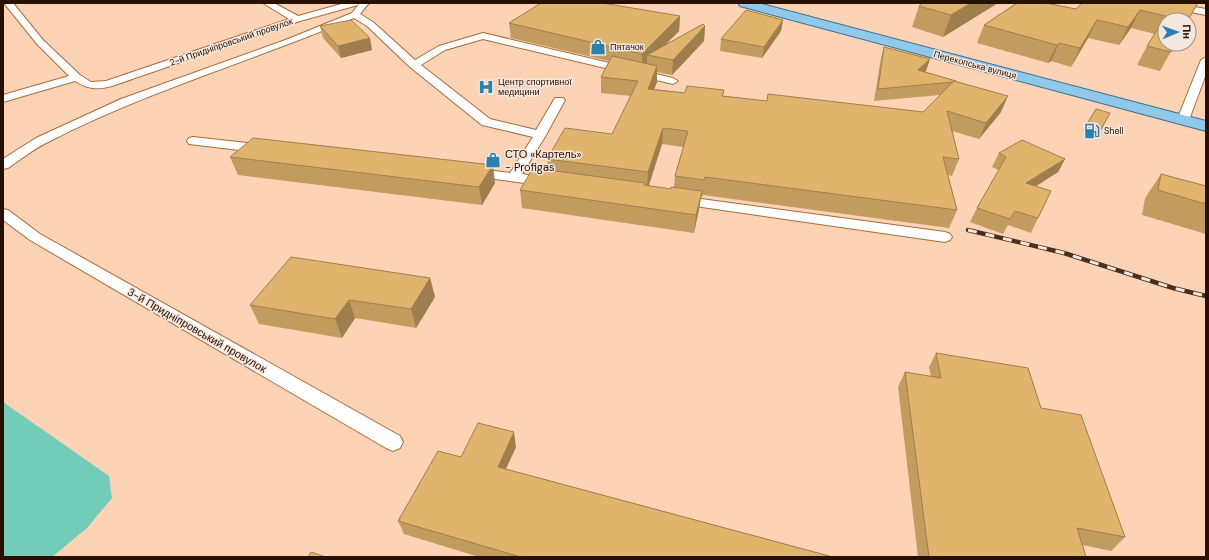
<svg xmlns="http://www.w3.org/2000/svg" width="1209" height="560" viewBox="0 0 1209 560" font-family="'DM Sans',sans-serif">
<style>
.water{fill:#73ccb8}
.lines{fill:none;stroke-linecap:round;stroke-linejoin:round}
.minor-casing{stroke:#a96b3a;stroke-width:2}
.primary-casing{stroke:#3a708e;stroke-width:2}
.minor{fill:#fff;fill-rule:evenodd}
.primary{fill:#8fc8e9;fill-rule:evenodd}
.rail-casing{stroke:#4a2f1d;stroke-width:4.5}
.rail{stroke:#f5e7dd;stroke-width:3;stroke-dasharray:9;stroke-linecap:butt}
.wall{fill:#c29b5f;fill-rule:evenodd}
.shaded-wall{fill:#9e7e4d}
.building{fill:#e1b46e;stroke:#9e7e4d}
.labels{text-anchor:middle;stroke-width:3;stroke-linejoin:round;paint-order:stroke}
.far-street-label{font-size:9px;fill:#281000;stroke:#f5e7dd}
.far-poi-label{font-size:9px;fill:#281000;stroke:#f5e7dd;text-anchor:start}
.poi-label{font-size:11px;fill:#281000;stroke:#f5e7dd;text-anchor:start}
.street-label{font-size:11px;fill:#281000;stroke:#f5e7dd}
</style>
<rect width="100%" height="100%" fill="#fdd3b6"/>
<path class="water" d="M3,402L109,476L112,498L87,528L52,557H3Z"/>
<g class="lines">
<defs>
<g id="minor">
<path d="M4,3H13L43,40L80,75L91,82L106,81L289,19L263,3H274L298,16L345,3H359L358,5L300,21L112,86C97,90 87,89 75,81L3,102V95L69,76L37,44Z"/>
<path d="M360,3H369L360,14L373,22L415,60L439,46L483,33L673,78L678,81L673,84L483,39L445,50L421,65L490,119L536,130L555,98H563L565,100L546,135L522,174L552,179L554,182L552,185L547,186L472,176L467,175L465,172L467,169L472,168L510,173L533,137L482,125L410,67L367,26L354,18C252,61 144,92 46,143C32,150 20,160 8,168L3,169V159L36,138L121,99L288,39L352,13Z"/>
<path d="M1154,3H1172L1206,9V15L1158,6Z"/>
<path d="M1206,57V74L1189,120L1187,122H1179L1177,120L1201,60Z"/>
<path d="M193,137L264,145L268,146L270,149L268,152L264,153L189,144L187,141L189,138Z"/>
<path d="M679,196L945,232L950,234L952,237L950,240L945,242L674,203L672,200L674,197Z"/>
<path d="M3,209L8,210L40,234L400,436L403,442L400,448L393,451L386,448L30,240L3,220Z"/>
</g>
<path id="primary" d="M738,3H758L1206,121V131L740,6Z"/>
</defs>
<use href="#minor" class="minor-casing"/>
<use href="#primary" class="primary-casing"/>
<use href="#minor" class="minor"/>
<use href="#primary" class="primary"/>
<defs>
<path id="rail" d="M968,230L1064,253L1173,288L1206,296"/>
</defs>
<use href="#rail" class="rail-casing"/>
<use href="#rail" class="rail"/>
</g>
<g class="wall">
<path d="M998,3L943,37L912,27L919,6Z"/>
<path d="M1017,3H1056L1054,5L1076,9L1198,3L1160,71L1137,65L1147,46L1155,34L1131,28L1119,45L1088,38L1071,67L1051,61L1048,63L977,43L984,25Z"/>
<path d="M680,16L679,31L666,44L705,26L704,41L672,75L657,72V82L654,89L685,93L724,90L723,96L767,101L923,112L940,95L874,101L881,58L884,47L930,59L926,71L925,72L956,81L1001,112L979,139L952,131L959,159L952,176L948,175L957,210L949,228L703,195L702,197H701L699,209L694,233L522,208L520,190L548,170L547,159L612,134L631,96L601,93V77L609,61L511,38L509,23ZM662,144L683,147L675,176L674,187L671,189L649,186Z"/>
<path d="M783,20L781,31L762,58L720,51L721,39Z"/>
<path d="M320,26L372,50L341,58L323,38Z"/>
<path d="M1110,113L1098,136L1083,131L1085,127Z"/>
<path d="M999,153L1065,159L1058,172L1036,186L1038,218L1031,233L1008,225L1003,234L970,222L977,208L999,170L992,167Z"/>
<path d="M230,157L495,183L482,205L238,175Z"/>
<path d="M1161,174L1206,186V234L1142,215L1145,198Z"/>
<path d="M430,278L435,297L416,328L355,318L342,338L259,324L250,305Z"/>
<path d="M936,353L1041,408L1125,537L1111,551L1083,545L1086,557H918L898,387L905,372L931,377L929,367Z"/>
<path d="M516,447L506,469L833,557H479L404,534L398,521L461,457Z"/>
</g>
<g class="shaded-wall">
<path d="M971,3H998L943,37L951,15Z"/>
<path d="M1044,3H1056L1036,20Z"/>
<path d="M1140,10L1131,28L1119,45L1128,27Z"/>
<path d="M680,16L679,31L654,56L647,55V64L642,69V54Z"/>
<path d="M783,20L781,31L762,58L764,47Z"/>
<path d="M1097,20L1088,38L1071,67L1080,48Z"/>
<path d="M705,26L704,41L672,75L673,60Z"/>
<path d="M370,38L372,50L341,58L338,46Z"/>
<path d="M1059,43L1051,61L1048,63L1057,45Z"/>
<path d="M930,59L926,71L914,82L918,70Z"/>
<path d="M657,66V82L648,105V89Z"/>
<path d="M1008,96L1001,112L979,139L986,123Z"/>
<path d="M663,128L662,144L647,190L648,172Z"/>
<path d="M1065,159L1058,172L1019,197L1026,183Z"/>
<path d="M493,165L495,183L482,205L479,187Z"/>
<path d="M702,191L699,209L694,233L696,215Z"/>
<path d="M430,278L435,297L416,328L411,309Z"/>
<path d="M349,300L355,318L342,338L335,319Z"/>
<path d="M514,432L516,447L500,481L498,467Z"/>
</g>
<g class="building">
<path d="M541,3H602L680,16L642,54L509,23Z"/>
<path d="M922,3H971L951,15L919,6Z"/>
<path d="M1017,3H1046L1076,9L1082,3H1198L1188,20H1165V44H1175L1171,52L1147,46L1166,16L1140,10L1128,27L1097,20L1080,48L1059,43L1057,45L984,25Z"/>
<path d="M746,10L783,20L764,47L721,39Z"/>
<path d="M351,20L370,38L338,46L320,26Z"/>
<path d="M703,24L705,26L673,60L647,55Z"/>
<path d="M884,47L930,59L918,70L956,81H954L953,82L878,89Z"/>
<path d="M612,56L657,66L648,89L685,93L687,86L724,90L722,96L767,101L768,94L923,112L954,81L1008,96L986,123L947,111L959,159L943,157L957,210L705,177L704,180L675,176L688,131L663,128L648,172L547,159L565,128L612,134L638,81L601,77Z"/>
<path d="M1096,109L1110,113L1100,131L1085,127Z"/>
<path d="M253,138L493,165L479,187L230,157Z"/>
<path d="M1022,140L1065,159L1026,183L1051,191L1038,218L1015,211L1010,219L977,208L1006,157L999,153Z"/>
<path d="M533,168L645,183L644,185L671,189V187L702,191L696,215L520,190Z"/>
<path d="M1161,174L1206,186V204L1158,190Z"/>
<path d="M291,257L430,278L411,309L349,300L335,319L250,305Z"/>
<path d="M936,353L1028,368L1041,408L1081,415L1125,537L1077,528L1086,557H929L905,372L941,378Z"/>
<path d="M478,423L514,432L498,467L833,557H521L398,521L438,451L461,457Z"/>
<path d="M311,552L326,557H308Z"/>
</g>
<defs>
<symbol id="shop-bare" viewBox="-9 -9 18 18"><path d="M-5-2.5h2.3a2.7 3.5 0 0 1 5.4 0H5L5.5 6h-11ZM-1.5-2.5h3a1.5 2.3 0 0 0-3 0Z" fill="#2a80af" stroke="#f5e7dd" stroke-width="2.5" paint-order="stroke"/></symbol>
<symbol id="hospital-bare" viewBox="-9 -9 18 18"><path d="M-5-5h3v3.5h4V-5h3V5h-3V1.5h-4V5h-3Z" fill="#2a80af" stroke="#f5e7dd" stroke-width="2.5" paint-order="stroke"/></symbol>
<symbol id="fuel-bare" viewBox="-9 -9 18 18"><path d="M-5.5-6h7V0h2V4h1.3V-2.5L3-4.5l.8-.8L6-3V5H2.5V1h-1V6h-7ZM-4.2-4.7v3.2H.2V-4.7Z" fill="#2a80af" stroke="#f5e7dd" stroke-width="2.5" paint-order="stroke"/></symbol>
</defs>
<g fill-rule="evenodd">
<use href="#shop-bare" x="587" y="36" width="22" height="22"/>
<use href="#hospital-bare" x="475" y="76" width="22" height="22"/>
<use href="#fuel-bare" x="1081" y="120" width="22" height="22"/>
<use href="#shop-bare" x="482" y="149" width="22" height="22"/>
</g>
<g class="labels">
<g class="far-street-label">
<text transform="translate(231 42) rotate(-19)" y="3">2-й Придніпровський провулок</text>
<text transform="translate(975 65) rotate(15)" y="3">Перекопська вулиця</text>
</g>
<g class="far-poi-label">
<text x="610" y="50">Пятачок</text>
<text x="498" y="85">Центр спортивної<tspan x="498" dy="10">медицини</tspan></text>
<text x="1104" y="134">Shell</text>
</g>
<g class="poi-label">
<text x="505" y="158">СТО «Картель»<tspan x="505" dy="13">- Profigas</tspan></text>
</g>
<g class="street-label">
<text transform="translate(197 330) rotate(30)" y="4">3-й Придніпровський провулок</text>
</g>
</g>
<rect width="1209" height="560" fill="none" stroke="#281000" stroke-width="8"/>
<g transform="translate(1177 32) rotate(88)"><circle r="19" fill="#f5e7dd" stroke="#a39185"/>
<path d="M0-3L7 15L0 10L-7 15Z" fill="#2a80af"/>
<text y="-6" font-size="11" font-weight="bold" text-anchor="middle" fill="#281000">Пн</text>
</g>
</svg>
